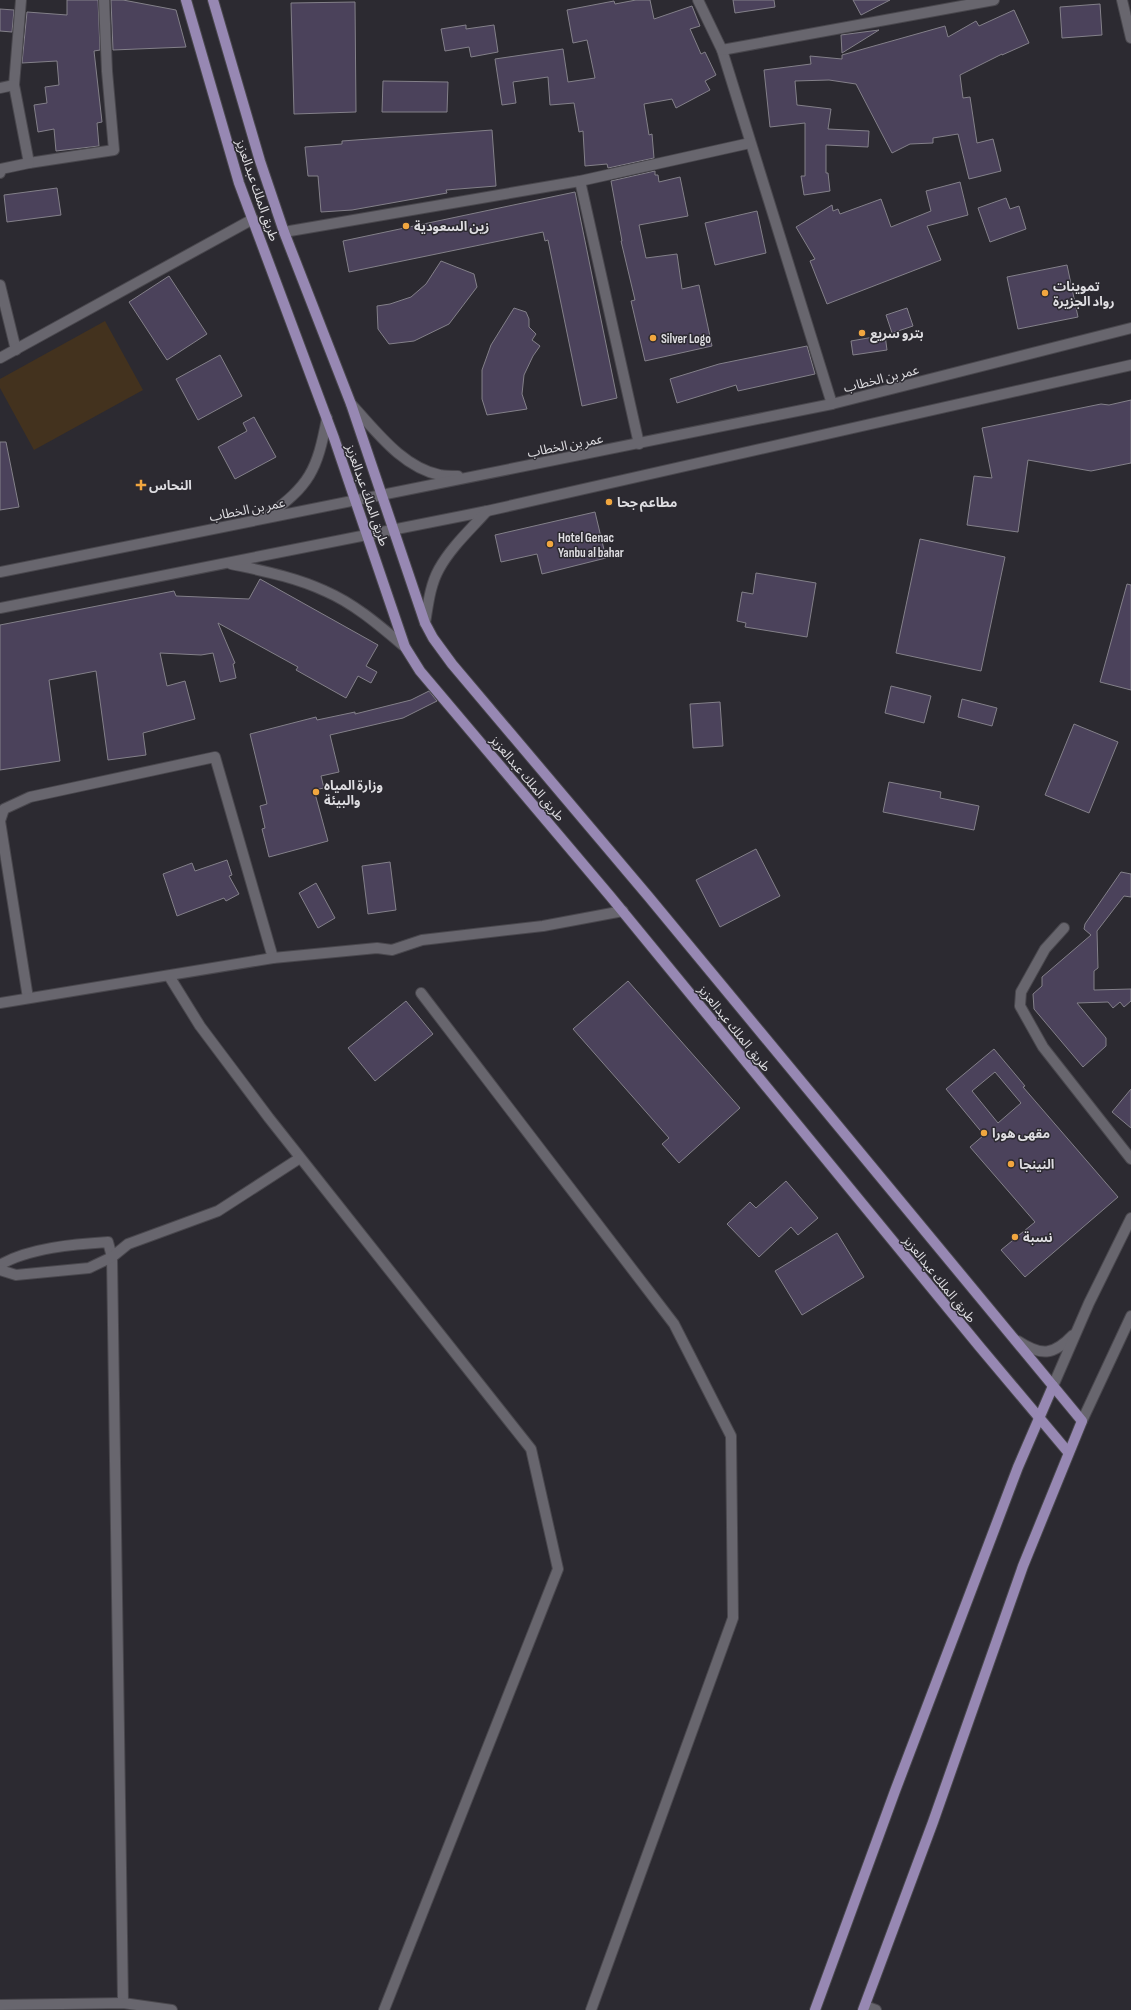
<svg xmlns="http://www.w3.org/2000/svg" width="1131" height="2010" viewBox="0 0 1131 2010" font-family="'Sofia Sans Condensed','Noto Sans Arabic',sans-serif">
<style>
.green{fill:#43321e}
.building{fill:#4b425b;stroke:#838089;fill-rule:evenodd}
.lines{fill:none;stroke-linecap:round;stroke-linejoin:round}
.minor-casing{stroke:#49474d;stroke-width:12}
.major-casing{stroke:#49474d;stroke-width:12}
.minor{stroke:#68666e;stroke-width:10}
.major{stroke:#9788b3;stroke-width:10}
.poi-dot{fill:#f1a63f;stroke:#2c2a31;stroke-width:1.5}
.labels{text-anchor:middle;stroke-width:3;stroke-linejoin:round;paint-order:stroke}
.street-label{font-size:13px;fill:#dedde1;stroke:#2c2a31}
.poi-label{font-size:13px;font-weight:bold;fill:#dedde1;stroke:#2c2a31;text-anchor:start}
</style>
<rect width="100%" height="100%" fill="#2c2a31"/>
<path class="green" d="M105,321L143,390L34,450L0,388V379Z"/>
<g class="building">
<path d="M67,0H98L100,50L94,51L102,122L97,123L99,146L56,151L54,129L38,132L34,105L47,103L45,87L59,85L57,61L22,63L27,12L67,15Z"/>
<path d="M111,0H123L176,10L186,47L113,50Z"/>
<path d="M636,0H650L654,19L692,6L700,26L690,29L701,54L705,52L716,75L705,81L710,90L676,108L672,99L644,104L649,135L652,134L654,158L608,168L607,164L585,166L583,131L579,132L574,103L550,105L548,77L513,82L516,103L502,105L495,59L563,49L568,82L595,78L587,40L573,43L567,10L614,1L615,4Z"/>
<path d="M733,0H774L775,7L735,13Z"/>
<path d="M853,0H890L861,15Z"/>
<path d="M355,2L356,112L294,114L291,3Z"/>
<path d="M1100,4L1102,35L1062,38L1060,7Z"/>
<path d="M0,9L14,10L12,32L0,31Z"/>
<path d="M1014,10L1029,43L1002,55V54L960,75L963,98L970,97L977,143L993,139L1001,171L969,179L958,134L933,138V143L910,144L892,153L856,84L829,80L795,81L797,105L831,109L828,129L869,131L868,147L826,145V173H828L830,191L804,195L801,176H805V123L770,127L764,70L811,64L810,56L842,59V55L945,26L948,37L976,21L979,26Z"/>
<path d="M466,25V29L494,25L498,52L471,57L469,47L445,51L441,29Z"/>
<path d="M879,30L842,53L841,35Z"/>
<path d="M383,81L448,82L447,112H382Z"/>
<path d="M492,130L496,186L446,190L447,193L352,210L321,212L318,176H308L305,147L342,144V141Z"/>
<path d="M655,171V175H658L659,182L680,177L688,216L639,225L646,258L677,254L682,289L699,285L712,346L645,361L631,301L635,300L621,241H622L611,181Z"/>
<path d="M960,182L968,215L927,226L941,260L827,304L810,261L815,259L796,227L832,205L833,211L838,209L840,214L881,199L891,227L931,211L926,191Z"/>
<path d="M57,188L61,215L7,222L4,195Z"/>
<path d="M575,192L617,398L582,406L548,240L545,241L543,232L349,272L343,241Z"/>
<path d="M1006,198L1010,209L1019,206L1026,229L990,242L978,208Z"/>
<path d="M757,211L766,253L715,265L705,223Z"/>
<path d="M441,261L474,274L477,287L449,324L414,341L389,344L378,329L377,306L390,304L411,297L426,284Z"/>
<path d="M1067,265L1078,317L1018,329L1007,277Z"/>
<path d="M169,276L207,334L167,360L129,302Z"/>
<path d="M514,308L526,312L529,319V327L536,334L532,340L540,346L533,356L524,375L522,394L527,409L487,415L482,399V370L491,345Z"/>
<path d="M907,308L913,326L892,333L886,315Z"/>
<path d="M885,335L887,350L853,355L851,341Z"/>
<path d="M807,346L815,374L738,391L736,385L677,403L670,379L719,364Z"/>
<path d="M220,355L242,396L198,420L176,379Z"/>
<path d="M1131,400V463L1091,471L1028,460L1018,532L967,525L974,476L992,478L982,428L1101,404L1109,405Z"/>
<path d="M254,417L276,457L235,479L218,447L247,431L243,423Z"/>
<path d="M0,442H6L19,507L0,510Z"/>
<path d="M595,512L606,558L542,574L537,554L501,562L495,535Z"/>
<path d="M920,539L1005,557L981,671L896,653Z"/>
<path d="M756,573L816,583L807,637L745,627L746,623L737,621L742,592L753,594Z"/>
<path d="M260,579L378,645L366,666L377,672L371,683L358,676L346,698L296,670L298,667L218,623L235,663L233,664L236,678L220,682L213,653L201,655L160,653L167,686L185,681L195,719L143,733L146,755L108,760L96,671L49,680L60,761L0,770V625L174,591L176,596L249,599Z"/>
<path d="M1127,584L1131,585V690L1100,682Z"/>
<path d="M891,686L931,696L924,723L885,713Z"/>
<path d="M429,691L437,701L403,718L330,735L339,772L321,776L324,788L314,790L328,841L269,857L262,829L265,828L260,806L267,804L250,734L316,717L317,720L355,712V714L411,700Z"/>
<path d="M962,699L997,708L992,726L958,717Z"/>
<path d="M720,702L723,746L693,748L690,704Z"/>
<path d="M1074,724L1118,742L1089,813L1045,795Z"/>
<path d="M889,782L941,792L940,798L979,806L974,830L883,812Z"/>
<path d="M756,849L780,896L720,927L696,880Z"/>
<path d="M227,860L232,875L229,876L239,894L226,901L224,898L177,916L163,874L192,863L195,871Z"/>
<path d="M390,862L396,910L368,914L362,866Z"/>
<path d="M1121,872L1131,874V897L1124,896L1097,931L1098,968L1094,971V990L1131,989V1001L1124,1007L1120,1002L1113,1008L1108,1002L1077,1003L1106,1038V1046L1083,1067L1034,1009L1033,994L1042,986V977L1091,935L1084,929L1085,924Z"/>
<path d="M316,883L335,918L318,928L299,893Z"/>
<path d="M628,981L740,1108L679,1163L662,1144L669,1138L573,1029Z"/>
<path d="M406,1001L433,1034L375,1081L348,1048Z"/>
<path d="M994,1049L1025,1086L1023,1087L1118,1197L1025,1277L1001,1250L1035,1222L970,1147L984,1135L946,1089ZM995,1072L1021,1103L998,1123L972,1091Z"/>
<path d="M1131,1089V1128L1112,1112Z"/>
<path d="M786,1181L818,1218L798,1235L791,1227L759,1257L727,1224L750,1202L756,1208Z"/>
<path d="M837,1233L864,1277L802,1315L775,1271Z"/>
</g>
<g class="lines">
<defs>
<g id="minor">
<path d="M21,0L14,85L29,163L114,150L107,71L104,0"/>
<path d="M698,0L722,50L832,404"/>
<path d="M1122,0L1131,38"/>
<path d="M722,50L994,0"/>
<path d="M0,88L14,85"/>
<path d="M0,173L1,169L29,163"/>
<path d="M580,181L639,444"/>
<path d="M284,232L580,181L750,143"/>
<path d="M0,285L16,350"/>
<path d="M0,358L253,219"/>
<path d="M351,404C376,431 402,467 440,475C446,476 452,476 458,476"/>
<path d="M266,517C310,485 317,471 327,418"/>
<path d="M231,564C263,571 295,577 325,591C355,604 380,626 405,647"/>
<path d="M0,572L832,404L1131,328"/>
<path d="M0,608L487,511L1131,365"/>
<path d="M425,623C428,605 430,585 439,569C451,547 471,529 487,511"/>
<path d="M1064,928L1045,949L1021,992L1020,1006L1043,1047L1131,1159"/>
<path d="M169,976L200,1026L269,1118L531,1449L558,1569L384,2010"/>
<path d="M421,993L674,1324L731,1436L733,1618L591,2010"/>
<path d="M28,998L0,821L4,809L30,797L215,757L273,958"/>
<path d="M0,1003L273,958L377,948L392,950L422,940L543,926L623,911"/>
<path d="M0,1265C28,1248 75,1244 108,1242L112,1257L123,2003"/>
<path d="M0,1270L16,1275L89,1268L112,1257L128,1244L218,1211L300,1158"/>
<path d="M1018,1341C1041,1356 1053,1356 1073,1335"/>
<path d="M1053,1386L1089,1303L1131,1218"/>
<path d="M1082,1421L1131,1316"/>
<path d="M0,2005L123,2003L172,2010"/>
<path d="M865,2006L876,2010"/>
</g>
<g id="major">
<path d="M186,0L239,183L334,438L405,647L420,671L610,896L979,1346L1068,1452"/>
<path d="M213,0L260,161L284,232L351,404L425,623L433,638L452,664L648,896L1082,1421L1023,1566L933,1822L863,2010"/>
<path d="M815,2010L895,1791L1018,1467L1053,1386"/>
</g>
</defs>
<use href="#minor" class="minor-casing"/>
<use href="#major" class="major-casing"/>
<use href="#minor" class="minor"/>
<use href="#major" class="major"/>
</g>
<g class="poi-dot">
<circle cx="406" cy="226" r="4"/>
<circle cx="1045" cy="293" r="4"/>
<circle cx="862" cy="333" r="4"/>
<circle cx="653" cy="338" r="4"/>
<path d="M139 479h4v4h4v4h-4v4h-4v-4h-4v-4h4z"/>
<circle cx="609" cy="502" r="4"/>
<circle cx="550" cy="544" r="4"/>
<circle cx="316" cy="792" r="4"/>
<circle cx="984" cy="1133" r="4"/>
<circle cx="1011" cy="1164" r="4"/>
<circle cx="1015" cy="1237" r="4"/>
</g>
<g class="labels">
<g class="street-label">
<text transform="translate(258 190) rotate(71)" y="5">طريق الملك عبدالعزيز</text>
<text transform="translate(881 378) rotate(-14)" y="5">عمر بن الخطاب</text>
<text transform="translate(565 445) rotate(-11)" y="5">عمر بن الخطاب</text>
<text transform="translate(368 495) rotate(71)" y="5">طريق الملك عبدالعزيز</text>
<text transform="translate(247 509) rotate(-11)" y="5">عمر بن الخطاب</text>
<text transform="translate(528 778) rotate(50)" y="5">طريق الملك عبدالعزيز</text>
<text transform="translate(735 1028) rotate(51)" y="5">طريق الملك عبدالعزيز</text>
<text transform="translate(940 1279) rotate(51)" y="5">طريق الملك عبدالعزيز</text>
</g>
<g class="poi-label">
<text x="414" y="231">زين السعودية</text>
<text x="1053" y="291">تموينات<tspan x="1053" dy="15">رواد الجزيرة</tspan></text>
<text x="870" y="338">بترو سريع</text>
<text x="661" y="343">Silver Logo</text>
<text x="149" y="490">النحاس</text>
<text x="617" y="507">مطاعم جحا</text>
<text x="558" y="542">Hotel Genac<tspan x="558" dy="15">Yanbu al bahar</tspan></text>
<text x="324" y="790">وزارة المياه<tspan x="324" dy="15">والبيئة</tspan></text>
<text x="992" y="1138">مقهى هورا</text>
<text x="1019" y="1169">النينجا</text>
<text x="1023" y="1242">نسبة</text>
</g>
</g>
</svg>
